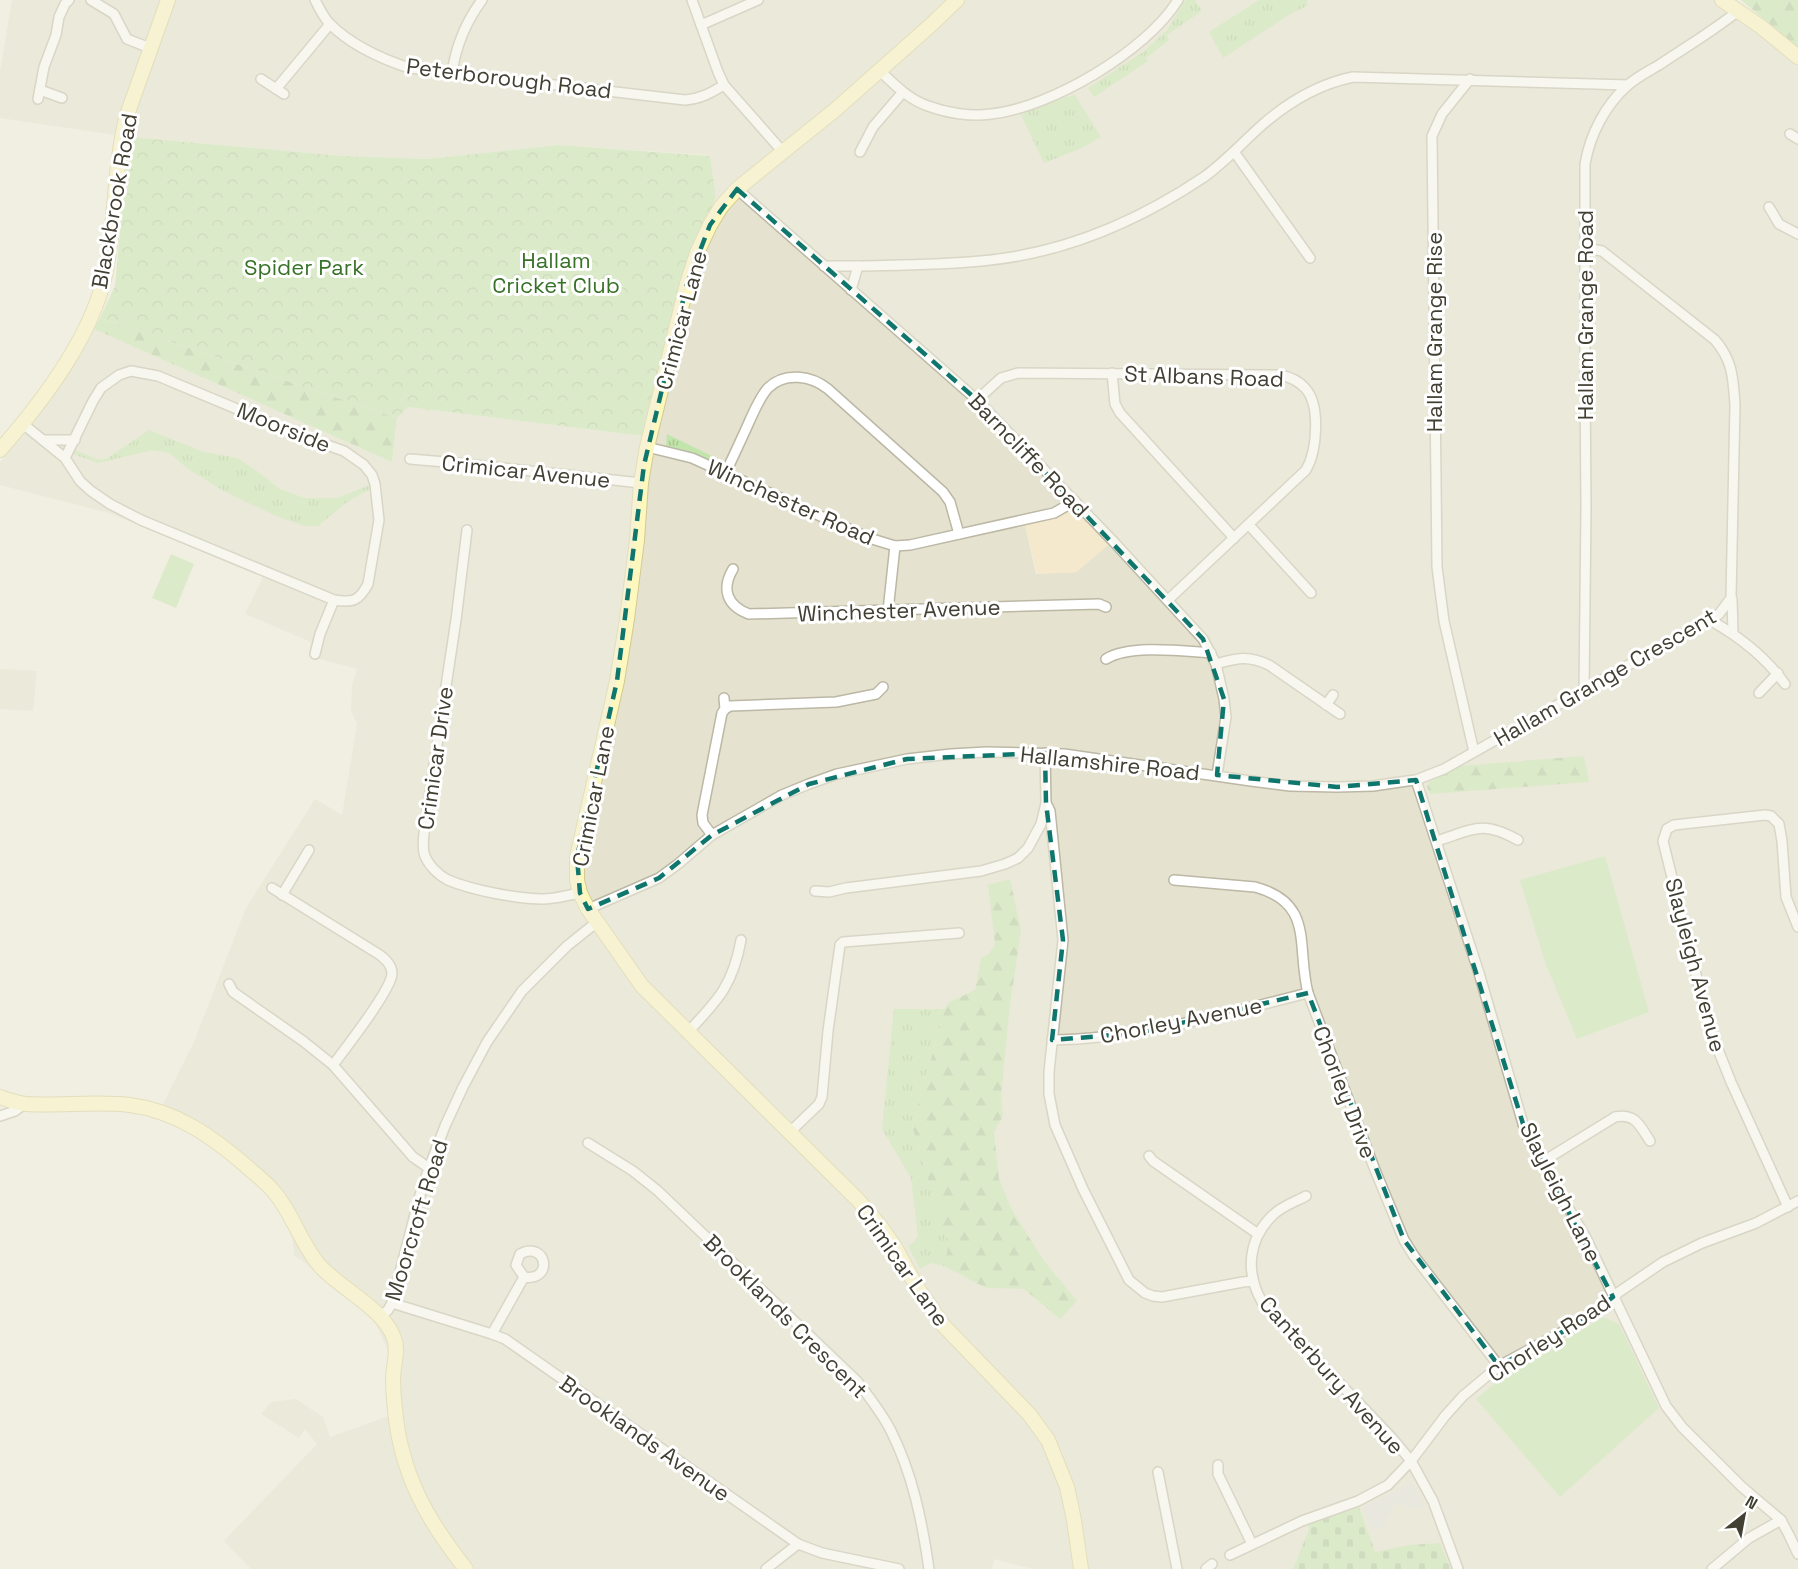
<svg xmlns="http://www.w3.org/2000/svg" width="1798" height="1569" viewBox="0 0 1798 1569" font-family="'Space Grotesk',sans-serif">
<style>
.residential{fill:#e5e2d0;fill-rule:evenodd}
.commercial{fill:#f4e9cc}
.grass{fill:url(#grass-tufts)}
.forest{fill:url(#forest-firs)}
.cemetery{fill:url(#cemetery-stones)}
.park{fill:url(#park-crowns)}
.pitch{fill:#c2e5ab}
.parking{fill:#e1e0db}
.lines{fill:none;stroke-linecap:round;stroke-linejoin:round}
.street-casing{stroke:#bcb8a5;stroke-width:12}
.secondary-casing{stroke:#d1ca92;stroke-width:16}
.street{stroke:#fff;stroke-width:9}
.secondary{stroke:#fef8bf;stroke-width:14}
.marked{fill:none;stroke:#0f766e;stroke-width:4.5;stroke-dasharray:12 8;stroke-linejoin:round}
.labels{text-anchor:middle;stroke-width:6;stroke-linejoin:round;paint-order:stroke}
.street-label{font-size:22px;fill:#423f33;stroke:#fff}
.park-label{font-size:22px;fill:#387228;stroke:#fff}
</style>
<defs>
<pattern id="grass-tufts" width="24" height="20" patternUnits="userSpaceOnUse" patternTransform="scale(1.5)"><rect width="24" height="20" fill="#c2e5ab"/><path d="M3 7l-1-3M5 7V3M7 7l1-3M15 17l-1-3M17 17v-4M19 17l1-3" fill="none" stroke="#a8c694"/></pattern>
<pattern id="forest-firs" width="22" height="20" patternUnits="userSpaceOnUse" patternTransform="scale(1.5)"><rect width="22" height="20" fill="#c2e5ab"/><path d="M5 1l3.5 6h-7zM16 11l3.5 6h-7z" fill="#a8c694"/></pattern>
<pattern id="cemetery-stones" width="16" height="16" patternUnits="userSpaceOnUse" patternTransform="scale(1.5)"><rect width="16" height="16" fill="#c2e5ab"/><path d="M2 7V4a2 2 0 0 1 4 0v3zM10 15v-3a2 2 0 0 1 4 0v3z" fill="#a8c694"/></pattern>
<pattern id="park-crowns" width="20" height="18" patternUnits="userSpaceOnUse" patternTransform="scale(1.5)"><rect width="20" height="18" fill="#c2e5ab"/><path d="M2 6a3 3 0 1 1 6 0M12 15a3 3 0 1 1 6 0" fill="none" stroke="#a8c694"/></pattern>
</defs>
<rect width="100%" height="100%" fill="#f1efe2"/>
<g class="residential">
<path d="M12,0H1714L1747,21L1798,62V1569H1033L994,1559L992,1569H251L224,1541L317,1444L305,1429L299,1438L261,1414L271,1402L296,1399L323,1417L330,1437L389,1416L386,1383L388,1351L376,1324L349,1296L294,1255L292,1235L283,1213L247,1174L204,1140L157,1116L194,1042L246,908L315,799L342,815L357,724L351,710L352,685L357,669L309,656L311,642L245,614L263,577L109,513L0,485V462L29,430L94,329L392,462L397,418L408,407L644,436L685,269L716,197L710,155L559,145L427,159L343,156L129,137L0,118V72ZM1024,520L1077,572L1036,574Z"/>
<path d="M0,669L37,671L33,711L0,709Z"/>
</g>
<path class="commercial" d="M1075,501L1113,541L1077,572L1037,574L1024,520Z"/>
<g class="grass">
<path d="M1185,0H1195L1202,11L1167,35L1169,40L1146,58L1148,61L1094,97L1088,88L1143,52L1167,30Z"/>
<path d="M1259,0H1307V6L1292,13L1223,58L1209,32Z"/>
<path d="M1075,95L1101,137L1082,148L1044,163L1021,115L1060,98Z"/>
<path d="M149,430L204,452L237,458L257,471L280,489L304,498H337L370,485L371,489L351,499L318,526H305L276,516L224,491L188,469L169,453L153,450L98,463L73,454L75,450L99,460L106,459Z"/>
<path d="M667,434L714,457L712,461L686,451L666,446Z"/>
<path d="M894,1009H945L912,1126L940,1219L949,1242L944,1266L931,1263L920,1269L908,1246L914,1242L918,1236L911,1178L882,1129Z"/>
</g>
<g class="forest">
<path d="M1741,0H1798V48Z"/>
<path d="M100,318L397,418L392,462L94,329Z"/>
<path d="M1584,756L1589,782L1430,794L1427,787L1429,782L1460,766Z"/>
<path d="M1010,879L1021,931L1010,1004L1001,1097L1003,1116L994,1132L999,1179L1012,1210L1044,1261L1077,1301L1060,1319L1024,1289L986,1288L944,1266L949,1242L940,1219L912,1126L945,1009L948,1003L975,990L981,958L988,955L995,944L988,885Z"/>
</g>
<path class="cemetery" d="M1359,1507L1375,1552L1409,1545L1440,1543L1451,1569H1293L1309,1530L1308,1523Z"/>
<path class="park" d="M129,137L343,156L427,159L559,145L710,156L716,197L685,269L644,436L408,407L397,418L100,318L115,286Z"/>
<g class="pitch">
<path d="M171,554L194,564L176,608L152,598Z"/>
<path d="M1605,856L1649,1012L1577,1039L1545,962L1520,880Z"/>
<path d="M1604,1317L1619,1324L1659,1408L1560,1497L1476,1399L1506,1374Z"/>
</g>
<path class="parking" d="M1412,1482L1424,1507L1406,1508V1504L1393,1505V1512L1387,1517L1386,1526L1372,1529L1363,1507Z"/>
<g class="lines">
<defs>
<g id="street">
<path d="M91,0L114,14L127,39L150,48"/>
<path d="M315,0C319,8 324,18 330,24C350,44 382,59 409,68L685,100C700,99 711,93 724,85"/>
<path d="M692,0L718,72L724,85L783,152"/>
<path d="M701,25L758,0"/>
<path d="M880,71C895,85 908,99 928,106C947,113 971,117 991,114C1050,108 1147,51 1178,0"/>
<path d="M452,73C456,45 465,23 482,0"/>
<path d="M261,79L284,94"/>
<path d="M1470,79L1442,114L1432,136L1437,567L1444,621L1474,752"/>
<path d="M276,89L330,24"/>
<path d="M40,90L62,98"/>
<path d="M38,99L44,67L56,35L59,17L65,4L69,0"/>
<path d="M1790,134L1798,139"/>
<path d="M860,152L873,127L903,92"/>
<path d="M1235,153L1310,258"/>
<path d="M737,189L977,400L1113,541L1203,639L1216,664L1224,699L1226,717L1217,775"/>
<path d="M1769,207L1779,224L1798,234"/>
<path d="M824,266H858"/>
<path d="M851,290L858,266C899,265 940,265 981,261C1062,254 1137,222 1204,177C1225,162 1242,143 1261,126C1287,103 1319,84 1353,77L1628,85"/>
<path d="M1112,373L1115,404L1120,413L1234,538"/>
<path d="M977,400L1001,378L1018,373L1280,375C1290,377 1298,380 1305,388C1321,405 1317,451 1306,470L1168,600"/>
<path d="M23,424L65,458L80,481L91,491L110,504L141,520L334,600C353,603 359,601 368,584L379,520L375,484L372,475L364,465L344,451L304,437L158,376L131,371L119,375L101,388L93,401L65,458"/>
<path d="M43,440H75"/>
<path d="M647,447L692,458L869,538L895,546L910,545L1054,513L1075,501"/>
<path d="M410,459L457,463L641,483"/>
<path d="M726,472C734,455 742,438 750,420C755,409 760,397 768,388C785,371 812,376 828,389L943,492L950,502L959,534"/>
<path d="M1249,525L1311,593"/>
<path d="M467,530L456,620L425,825C424,834 422,844 424,853C427,864 438,875 448,880C471,890 518,899 543,899C555,899 568,895 580,893"/>
<path d="M733,569C721,589 727,606 749,614L1099,604L1106,607"/>
<path d="M1732,599L1733,633"/>
<path d="M888,611L895,546"/>
<path d="M1710,620C1740,637 1765,656 1785,684"/>
<path d="M315,654L320,634L334,600"/>
<path d="M1106,659C1129,644 1183,651 1211,653"/>
<path d="M1216,664C1237,658 1248,655 1269,665L1340,714"/>
<path d="M1584,691L1586,508L1585,383V164C1590,135 1605,105 1628,85C1637,77 1649,71 1659,65C1686,47 1713,31 1738,11"/>
<path d="M1759,693L1778,673"/>
<path d="M1326,705L1333,695"/>
<path d="M725,709L730,706L836,702L876,694L883,687"/>
<path d="M1416,780L1479,973L1524,1127L1529,1140L1586,1238L1666,1406L1682,1427L1742,1487L1781,1520L1789,1535L1798,1554"/>
<path d="M1046,803L1050,811L1051,821L1063,940L1049,1072V1094L1055,1125L1083,1189L1129,1280L1145,1293L1153,1296L1162,1297L1243,1282L1253,1281"/>
<path d="M712,835L703,823L702,815L722,713L725,709L724,698"/>
<path d="M1437,841C1474,829 1482,820 1518,840"/>
<path d="M1174,880L1255,887C1315,903 1296,946 1308,993L1375,1170L1404,1240L1414,1256L1499,1366"/>
<path d="M272,888L380,955C386,960 392,965 392,974C391,990 345,1049 333,1065"/>
<path d="M815,891L829,892L846,888L981,871L1005,864L1018,858L1028,848L1041,824L1046,803L1045,753"/>
<path d="M282,895L309,850"/>
<path d="M588,909L659,878L678,864L712,835L782,795L809,784L837,774L907,759L951,754L987,752L1064,754L1251,781L1290,786L1337,787L1373,786L1407,781L1416,780L1444,769L1719,614L1731,598L1735,405C1733,378 1733,361 1715,340L1602,251L1585,248"/>
<path d="M229,984L233,992L303,1041L333,1065L413,1157L429,1168"/>
<path d="M688,1032C718,1000 733,985 741,940"/>
<path d="M1052,1040C1139,1039 1224,1014 1308,993"/>
<path d="M0,1116L15,1111L24,1104"/>
<path d="M790,1132L819,1104L822,1097L828,1031L840,945L843,942L959,933"/>
<path d="M588,1143L633,1171L658,1191L857,1381C869,1397 882,1413 891,1431C913,1475 922,1521 929,1569"/>
<path d="M1149,1156L1153,1161L1258,1234"/>
<path d="M1542,1162L1615,1117C1636,1113 1640,1126 1650,1141"/>
<path d="M1306,1196C1295,1202 1282,1206 1273,1215C1248,1239 1245,1272 1262,1302L1393,1439L1411,1461L1433,1501L1458,1569"/>
<path d="M1788,1207L1731,1082L1709,1027L1663,841L1667,829L1674,825L1765,815L1771,816L1779,824L1782,841L1786,897L1798,927"/>
<path d="M392,1303L492,1334L505,1339L798,1544L822,1553L899,1569"/>
<path d="M380,1317L388,1310L392,1303L420,1195L429,1168L445,1126L463,1087L487,1042L522,991L567,946L597,922"/>
<path d="M492,1334L524,1277L516,1265L520,1254C547,1240 554,1282 524,1277"/>
<path d="M1218,1465V1474L1252,1544"/>
<path d="M1158,1472L1177,1569"/>
<path d="M1230,1555L1302,1521L1358,1501L1388,1485L1411,1461L1445,1416L1463,1396L1499,1366L1577,1324L1602,1308L1619,1292L1663,1262L1702,1243L1756,1223L1798,1201"/>
<path d="M766,1569L798,1544"/>
<path d="M1206,1569L1212,1564"/>
<path d="M1712,1569L1749,1538L1781,1520"/>
</g>
<g id="secondary">
<path d="M957,0L932,24L835,110L737,189L721,207L710,225L697,253L687,284L647,447L641,483L637,540L627,619L617,681L577,857V880L580,893L588,909L642,986L859,1201L881,1227L895,1247L917,1287L943,1325L1029,1414L1048,1440L1067,1487L1074,1520L1081,1569"/>
<path d="M1722,0L1760,26L1798,57"/>
<path d="M0,450C44,400 96,332 107,265C116,215 114,165 127,115L168,0"/>
<path d="M0,1097C8,1100 18,1103 26,1104C61,1106 96,1101 130,1105C176,1111 211,1136 245,1165C255,1174 266,1182 275,1193C293,1215 301,1244 320,1266C341,1289 383,1308 394,1338C399,1350 393,1366 393,1379C393,1389 394,1400 395,1410C401,1474 427,1520 466,1569"/>
</g>
</defs>
<use href="#street" class="street-casing"/>
<use href="#secondary" class="secondary-casing"/>
<use href="#street" class="street"/>
<use href="#secondary" class="secondary"/>
</g>
<path d="M0 0H1798V1569H0ZM737,189L977,400L1203,639L1224,699L1217,775L1337,787L1416,780L1524,1127L1613,1297L1577,1324L1499,1366L1404,1240L1308,993L1139,1033L1052,1040L1063,940L1046,803L1045,753L907,759L809,784L712,835L659,878L588,909L580,893L577,857L617,681L644,465L687,284L710,225Z" fill="#f1efe2" fill-opacity=".55" fill-rule="evenodd"/>
<path class="marked" d="M737,189L977,400L1203,639L1224,699L1217,775L1337,787L1416,780L1524,1127L1613,1297L1577,1324L1499,1366L1404,1240L1308,993L1139,1033L1052,1040L1063,940L1046,803L1045,753L907,759L809,784L712,835L659,878L588,909L580,893L577,857L617,681L644,465L687,284L710,225Z"/>
<g class="labels">
<g class="street-label">
<text transform="translate(509 78) rotate(7)" y="8">Peterborough Road</text>
<text transform="translate(114 201) rotate(-80)" y="8">Blackbrook Road</text>
<text transform="translate(1585 315) rotate(-90)" y="8">Hallam Grange Road</text>
<text transform="translate(681 320) rotate(-75)" y="8">Crimicar Lane</text>
<text transform="translate(1434 332) rotate(-90)" y="8">Hallam Grange Rise</text>
<text transform="translate(1204 376) rotate(2)" y="8">St Albans Road</text>
<text transform="translate(284 427) rotate(22)" y="8">Moorside</text>
<text transform="translate(1029 455) rotate(46)" y="8">Barncliffe Road</text>
<text transform="translate(526 471) rotate(6)" y="8">Crimicar Avenue</text>
<text transform="translate(791 502) rotate(24)" y="8">Winchester Road</text>
<text transform="translate(899 610) rotate(-2)" y="8">Winchester Avenue</text>
<text transform="translate(1605 677) rotate(-30)" y="8">Hallam Grange Crescent</text>
<text transform="translate(435 758) rotate(-82)" y="8">Crimicar Drive</text>
<text transform="translate(1110 763) rotate(6)" y="8">Hallamshire Road</text>
<text transform="translate(593 796) rotate(-79)" y="8">Crimicar Lane</text>
<text transform="translate(1696 965) rotate(75)" y="8">Slayleigh Avenue</text>
<text transform="translate(1181 1020) rotate(-11)" y="8">Chorley Avenue</text>
<text transform="translate(1345 1092) rotate(69)" y="8">Chorley Drive</text>
<text transform="translate(1561 1192) rotate(63)" y="8">Slayleigh Lane</text>
<text transform="translate(416 1220) rotate(-73)" y="8">Moorcroft Road</text>
<text transform="translate(903 1265) rotate(55)" y="8">Crimicar Lane</text>
<text transform="translate(786 1316) rotate(45)" y="8">Brooklands Crescent</text>
<text transform="translate(1549 1338) rotate(-33)" y="8">Chorley Road</text>
<text transform="translate(1332 1375) rotate(48)" y="8">Canterbury Avenue</text>
<text transform="translate(645 1438) rotate(35)" y="8">Brooklands Avenue</text>
</g>
<g class="park-label">
<text x="556" y="268">Hallam<tspan x="556" dy="25">Cricket Club</tspan></text>
<text x="304" y="275">Spider Park</text>
</g>
</g>
<g transform="translate(1744 1515) rotate(31)" stroke="#ffffff" stroke-width="4.5" paint-order="stroke">
<path d="M0-4.5L10 22L0 15L-10 22Z" fill="#423f33"/>
<text y="-9" font-size="16" font-weight="bold" text-anchor="middle" fill="#423f33">N</text>
</g>
</svg>
